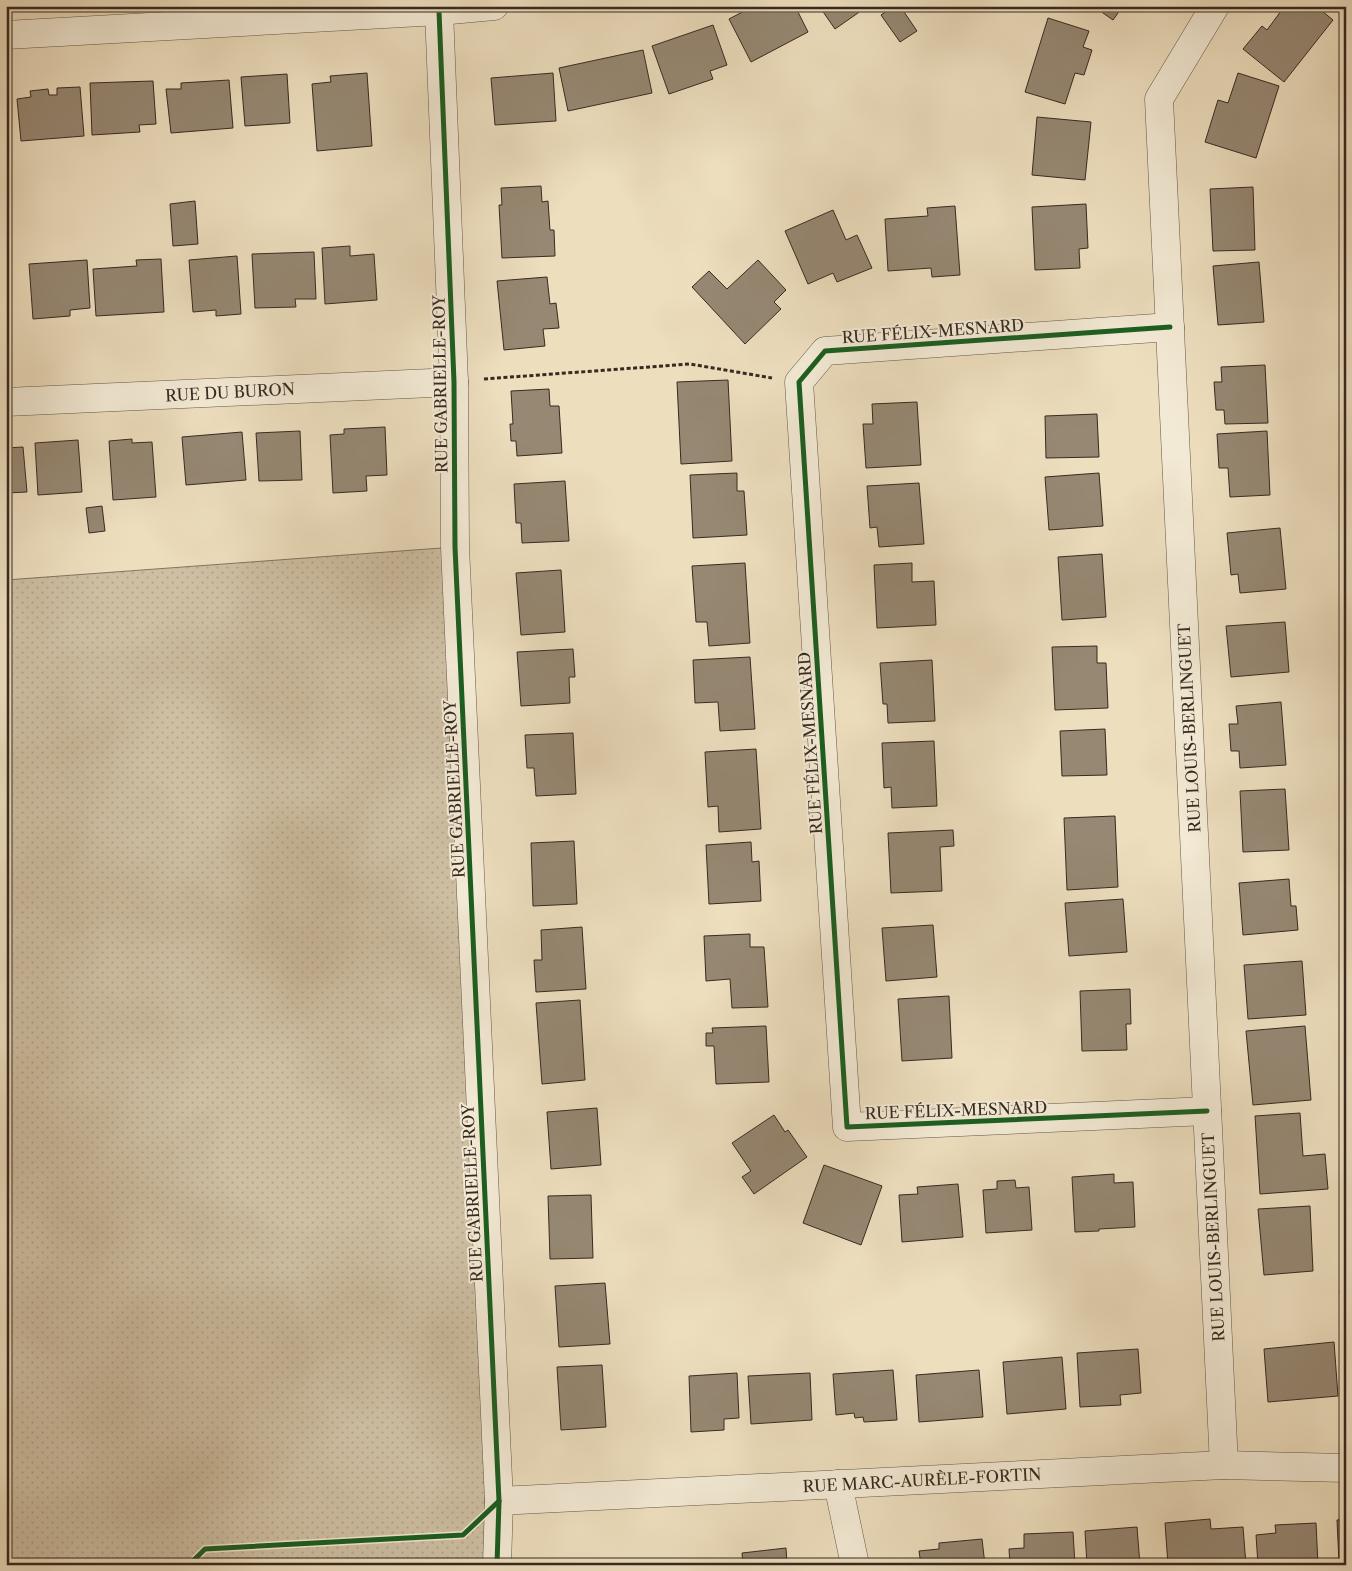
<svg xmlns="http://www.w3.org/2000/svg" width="1352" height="1571" viewBox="0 0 1352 1571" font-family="'Libre Caslon Text',serif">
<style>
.park{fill:url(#park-dots);stroke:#827462}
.building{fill:#968873;stroke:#372a21}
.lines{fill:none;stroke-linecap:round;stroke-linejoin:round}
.street-casing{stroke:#645748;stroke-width:29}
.path{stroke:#372a21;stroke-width:3;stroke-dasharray:4 2.5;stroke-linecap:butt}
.street{stroke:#f3ead5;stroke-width:28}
.cycleway-casing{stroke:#f3ead5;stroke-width:8}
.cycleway{stroke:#1b5e20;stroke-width:5}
.labels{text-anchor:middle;stroke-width:4;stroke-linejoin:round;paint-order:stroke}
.street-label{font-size:16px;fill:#372a21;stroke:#f3ead5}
</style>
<defs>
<pattern id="park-dots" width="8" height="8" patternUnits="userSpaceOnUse" patternTransform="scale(1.25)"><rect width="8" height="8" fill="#cebfa3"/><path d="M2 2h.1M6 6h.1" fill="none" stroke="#b2a48c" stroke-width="1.8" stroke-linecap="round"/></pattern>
</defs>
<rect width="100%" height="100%" fill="#eddebe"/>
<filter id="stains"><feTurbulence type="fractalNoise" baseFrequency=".004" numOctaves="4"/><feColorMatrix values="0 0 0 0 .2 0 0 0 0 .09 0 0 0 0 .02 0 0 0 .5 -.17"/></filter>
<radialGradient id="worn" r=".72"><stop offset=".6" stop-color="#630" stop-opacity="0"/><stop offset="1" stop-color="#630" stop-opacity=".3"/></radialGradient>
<path class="park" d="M455,547L497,1565H6V580Z"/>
<g class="building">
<path d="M754,6H795L808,32L751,62L729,19Z"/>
<path d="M819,6H868L835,29Z"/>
<path d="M894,6H900L917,31L900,42L881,15Z"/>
<path d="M1093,6H1123L1113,20Z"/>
<path d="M1283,6H1316L1333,20L1284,82L1243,49L1262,26L1267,30L1284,7Z"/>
<path d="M1048,18L1089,31L1083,47L1092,50L1084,75L1075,73L1065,104L1025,92Z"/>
<path d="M713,25L727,65L710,71L713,79L669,94L652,46Z"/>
<path d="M643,50L652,93L568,111L559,68Z"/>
<path d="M367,73L372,146L317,151L312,84L331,82L330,76Z"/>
<path d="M553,73L556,121L495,125L491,78Z"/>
<path d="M1238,73L1279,86L1256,158L1205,142L1218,100L1228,103Z"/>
<path d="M287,74L290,123L245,126L241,77Z"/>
<path d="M229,80L233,128L171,133L166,89H181V83Z"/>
<path d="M153,81L156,124L139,125L140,132L92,135L90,83Z"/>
<path d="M80,87L84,136L21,141L17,99L31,97L30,91L48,89L49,95H57V88Z"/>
<path d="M1037,117L1091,122L1085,180L1032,175Z"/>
<path d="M541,186L542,202L548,201L550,230H554L555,256L502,258L499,205H502L501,188Z"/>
<path d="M1253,187L1255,250L1213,251L1210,189Z"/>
<path d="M195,201L198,244L173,246L170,204Z"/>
<path d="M1086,204L1088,248L1079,249L1080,268L1035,270L1032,207Z"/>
<path d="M955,206L960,275L932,277L931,268L888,271L885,219L928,216L927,208Z"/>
<path d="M833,210L846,240L857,235L872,268L837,282L833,273L808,284L785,231Z"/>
<path d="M350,246V256L374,254L377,300L325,304L322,248Z"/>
<path d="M314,252L316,299H295L296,307L255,308L252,254Z"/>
<path d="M237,256L241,314L216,316V310L193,312L189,260Z"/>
<path d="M161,259L164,312L96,316L93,269L137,266L136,260Z"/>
<path d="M87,260L90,308L70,310V316L33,319L29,264Z"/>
<path d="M758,260L786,290L774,302L781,309L745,344L692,287L709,271L727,289Z"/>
<path d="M1259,262L1264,322L1218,325L1213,266Z"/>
<path d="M6,275H8L11,317H6Z"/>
<path d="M547,277L550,304L556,303L559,328L543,329L545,346L504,350L497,281Z"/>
<path d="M1265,365L1268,423L1225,424L1224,410H1216L1214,382H1222L1221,367Z"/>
<path d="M728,380L732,461L681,464L677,382Z"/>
<path d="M549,389L550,406H559L562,453L517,456L516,441H511L510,424H513L511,391Z"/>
<path d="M917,402L921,465L866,468L863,424H873L872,404Z"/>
<path d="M1097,414L1099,457L1046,458L1045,416Z"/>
<path d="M385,427L387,475L366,476L367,491L333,493L330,435L344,434V429Z"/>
<path d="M300,431L302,480L259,481L256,433Z"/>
<path d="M1267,431L1270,495L1230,497L1228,468H1219L1217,434Z"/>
<path d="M242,432L246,480L186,485L182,437Z"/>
<path d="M132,439V443L152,442L156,497L113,500L109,441Z"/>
<path d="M78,440L82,492L38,495L35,443Z"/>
<path d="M23,447L27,492L6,493V448Z"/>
<path d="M737,473V491H744L747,535L693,538L690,475Z"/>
<path d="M1099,473L1103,526L1049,530L1045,477Z"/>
<path d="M565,481L569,541L522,543L521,523H516L514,484Z"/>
<path d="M919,483L924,544L879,547L877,527L870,528L867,486Z"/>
<path d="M102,506L105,531L89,533L86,508Z"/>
<path d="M1280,528L1286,589L1240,593L1238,574L1231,575L1227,533Z"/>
<path d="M1102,554L1106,617L1062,620L1058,557Z"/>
<path d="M745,563L750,643L709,646L707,622H696L692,566Z"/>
<path d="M912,563V582L934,581L936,625L877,628L874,565Z"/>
<path d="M561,570L565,632L521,635L516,573Z"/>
<path d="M1285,622L1289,672L1231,677L1226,626Z"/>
<path d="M1097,646V663H1106L1108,708L1055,710L1052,647Z"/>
<path d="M573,649L575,677H569L570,703L521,706L517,652Z"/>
<path d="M750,657L755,729L720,731L718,702L695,703L693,660Z"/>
<path d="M932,660L935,721L888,723L887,704H883L880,663Z"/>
<path d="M1281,702L1286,765L1240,768L1239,751H1231L1229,724H1238L1236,706Z"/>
<path d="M1105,729L1107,775L1062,776L1060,731Z"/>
<path d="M573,733L576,794L536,796L534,768H527L525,735Z"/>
<path d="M934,741L937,806L892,808L891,787L884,788L882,743Z"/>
<path d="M756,749L761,829L719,832L718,806L708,807L705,752Z"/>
<path d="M1285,789L1289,850L1243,852L1240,791Z"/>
<path d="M1115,816L1118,887L1067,890L1064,818Z"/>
<path d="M953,830L954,846L940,847L942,891L891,893L888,833Z"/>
<path d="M574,841L577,904L533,906L531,843Z"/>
<path d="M751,842L752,862L759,861L761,901L709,904L706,845Z"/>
<path d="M1289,879L1291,906H1296L1298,930L1243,935L1239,883Z"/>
<path d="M1123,899L1127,952L1069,956L1065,903Z"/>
<path d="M933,925L937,977L886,981L882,928Z"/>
<path d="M582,927L586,989L536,992L534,960H542L541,930Z"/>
<path d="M750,934V947H764L768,1007L732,1008L730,979L706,981L704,936Z"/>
<path d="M1302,961L1306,1015L1248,1019L1244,965Z"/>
<path d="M1130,989L1131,1024H1126L1127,1050L1082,1051L1080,991Z"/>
<path d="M949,996L952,1058L902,1061L898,999Z"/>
<path d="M580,1000L585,1080L542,1084L536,1003Z"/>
<path d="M766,1026L769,1082L716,1084L714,1046H706V1033H713L712,1028Z"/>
<path d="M1305,1026L1311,1100L1253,1105L1246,1031Z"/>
<path d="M597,1108L601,1165L551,1169L547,1112Z"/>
<path d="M1300,1113L1303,1156L1325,1154L1328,1189L1260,1194L1255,1116Z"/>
<path d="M774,1115L785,1132L788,1130L807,1157L754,1194L742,1177L751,1171L732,1143Z"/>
<path d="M824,1165L882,1186L861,1245L803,1223Z"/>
<path d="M1114,1174V1183L1133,1182L1135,1227L1099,1229V1231L1075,1232L1072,1177Z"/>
<path d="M1015,1180L1016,1188L1029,1187L1032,1230L986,1233L983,1190L997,1189V1181Z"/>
<path d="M958,1184L963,1237L902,1242L899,1195L918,1194L917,1187Z"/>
<path d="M591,1195L593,1258L550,1259L548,1196Z"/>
<path d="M1310,1206L1313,1271L1264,1275L1258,1209Z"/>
<path d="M605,1283L610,1344L559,1347L555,1286Z"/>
<path d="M1346,1289V1319H1344L1340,1290Z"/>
<path d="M1334,1342L1338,1396L1268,1402L1264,1349Z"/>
<path d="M1138,1349L1141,1393L1120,1395L1121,1405L1080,1407L1077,1353Z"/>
<path d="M1062,1357L1066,1409L1007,1414L1003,1362Z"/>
<path d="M602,1365L606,1427L561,1430L557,1367Z"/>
<path d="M893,1370L897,1420L864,1422L863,1417L855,1418L854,1413L836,1415L833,1374Z"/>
<path d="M979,1370L983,1417L919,1422L916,1375Z"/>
<path d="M737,1373L739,1418L724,1419V1430L691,1432L689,1376Z"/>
<path d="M810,1373L812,1420L751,1424L748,1376Z"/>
<path d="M1210,1519L1211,1529L1243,1527L1246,1565H1168L1165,1523Z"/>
<path d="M1346,1519V1562L1339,1563L1337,1520Z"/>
<path d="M1316,1523L1318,1565H1258L1256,1535L1276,1533L1275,1525Z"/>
<path d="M1137,1527L1140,1565H1087L1085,1531Z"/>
<path d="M1073,1532L1075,1565H1010L1009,1549L1024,1548V1534Z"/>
<path d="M982,1539L985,1565H921L919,1551L939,1549V1543Z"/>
<path d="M786,1548L787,1564L798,1563V1565H743L742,1553Z"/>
</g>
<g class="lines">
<defs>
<g id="street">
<path d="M1215,6L1159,99L1224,1465"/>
<path d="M439,11L454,382L455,547L499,1501L497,1565"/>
<path d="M6,35L439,11L494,6"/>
<path d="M1170,327L825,351L799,382L847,1127L1207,1111"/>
<path d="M6,402L454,382"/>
<path d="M838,1484L855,1565"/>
<path d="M499,1501L1224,1465L1346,1468"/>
</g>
</defs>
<use href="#street" class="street-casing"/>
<path class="path" d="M484,379L690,364L772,378"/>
<use href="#street" class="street"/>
<defs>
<g id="cycleway">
<path d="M439,11L454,382L455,547L499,1501L497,1565"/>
<path d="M1170,327L825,351L799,382L847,1127L1207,1111"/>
<path d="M189,1565L205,1549L463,1535L499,1501"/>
</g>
</defs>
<use href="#cycleway" class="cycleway-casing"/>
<use href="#cycleway" class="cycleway"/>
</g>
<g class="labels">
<g class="street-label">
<text transform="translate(933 331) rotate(-4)" y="6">RUE FÉLIX-MESNARD</text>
<text transform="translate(440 384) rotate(-91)" y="6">RUE GABRIELLE-ROY</text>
<text transform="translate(230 392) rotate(-3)" y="6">RUE DU BURON</text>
<text transform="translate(1189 728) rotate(-93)" y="6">RUE LOUIS-BERLINGUET</text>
<text transform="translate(810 743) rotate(-94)" y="6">RUE FÉLIX-MESNARD</text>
<text transform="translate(454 789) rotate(-93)" y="6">RUE GABRIELLE-ROY</text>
<text transform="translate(956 1110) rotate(-2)" y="6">RUE FÉLIX-MESNARD</text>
<text transform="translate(472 1193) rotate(-93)" y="6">RUE GABRIELLE-ROY</text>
<text transform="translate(1213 1237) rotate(-93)" y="6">RUE LOUIS-BERLINGUET</text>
<text transform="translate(922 1480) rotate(-3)" y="6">RUE MARC-AURÈLE-FORTIN</text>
</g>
</g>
<rect width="1352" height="1571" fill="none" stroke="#eddebe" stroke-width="25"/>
<rect x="8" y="8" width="1337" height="1556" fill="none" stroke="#372a21" stroke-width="2.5"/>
<rect x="12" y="12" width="1327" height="1546" fill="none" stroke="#372a21"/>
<rect width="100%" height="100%" filter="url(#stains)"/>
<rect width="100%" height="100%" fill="url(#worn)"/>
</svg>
